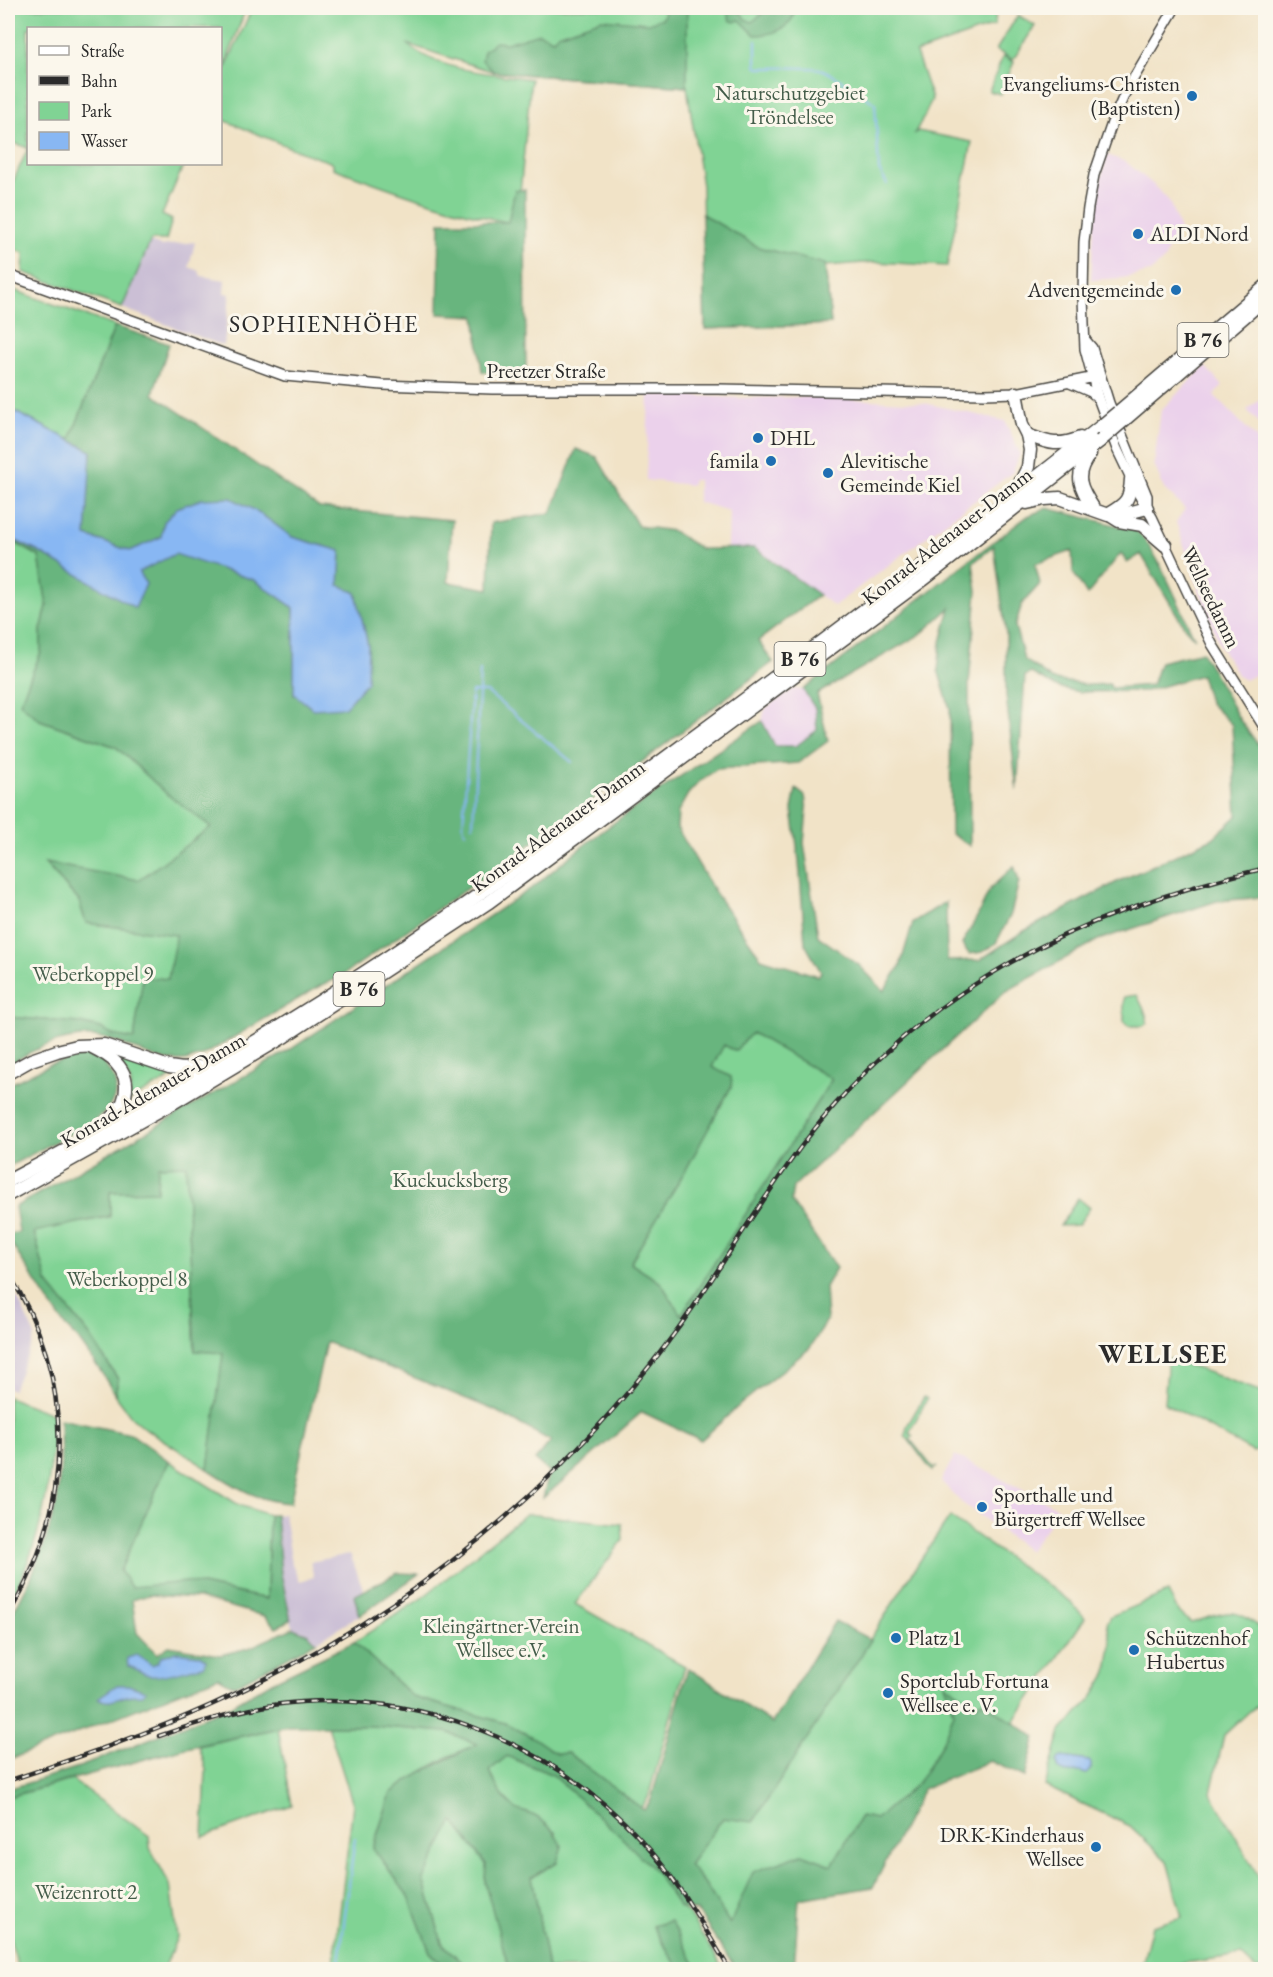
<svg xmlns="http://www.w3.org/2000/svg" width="1273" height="1977" viewBox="0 0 1273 1977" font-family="'EB Garamond',serif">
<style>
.built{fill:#ebd1eb}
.industrial{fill:#cbbfd5}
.green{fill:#80d394;stroke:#567f60;stroke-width:1.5}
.forest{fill:#68b57e;stroke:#4a7054;stroke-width:1.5;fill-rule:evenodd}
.water{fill:#88b7f3;stroke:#5a718f;stroke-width:1.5}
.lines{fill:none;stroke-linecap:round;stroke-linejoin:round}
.stream{stroke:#88b7f3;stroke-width:2}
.secondary-casing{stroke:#494742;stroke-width:12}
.highway-casing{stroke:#494742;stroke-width:15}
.secondary{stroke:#fff;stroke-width:9}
.highway{stroke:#fff;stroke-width:12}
.rail-casing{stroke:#2b2b2b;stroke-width:4.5}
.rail{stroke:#fbf7ec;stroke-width:2;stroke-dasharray:7;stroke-linecap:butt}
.highway-bridge-casing{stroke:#494742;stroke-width:15;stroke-linecap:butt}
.highway-bridge{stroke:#fff;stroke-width:12}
.poi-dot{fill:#1f6fb2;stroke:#fbf7ec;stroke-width:2}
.labels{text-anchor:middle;stroke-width:6;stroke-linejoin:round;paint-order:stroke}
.shield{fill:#fbf7ec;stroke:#696865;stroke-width:1.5}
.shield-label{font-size:20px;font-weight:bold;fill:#2b2b2b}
.poi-label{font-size:21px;fill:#2b2b2b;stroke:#fbf7ec;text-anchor:start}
.park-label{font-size:21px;fill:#445d4a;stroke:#fbf7ec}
.street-label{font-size:21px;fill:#2b2b2b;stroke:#fbf7ec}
.quarter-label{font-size:24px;letter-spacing:1.5px;fill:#2b2b2b;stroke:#fbf7ec}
.district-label{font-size:27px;font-weight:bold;letter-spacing:1.5px;fill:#2b2b2b;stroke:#fbf7ec}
</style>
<rect width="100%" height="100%" fill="#fbf7ec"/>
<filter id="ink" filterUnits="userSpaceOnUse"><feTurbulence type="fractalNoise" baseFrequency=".0167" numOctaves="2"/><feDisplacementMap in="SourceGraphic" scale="12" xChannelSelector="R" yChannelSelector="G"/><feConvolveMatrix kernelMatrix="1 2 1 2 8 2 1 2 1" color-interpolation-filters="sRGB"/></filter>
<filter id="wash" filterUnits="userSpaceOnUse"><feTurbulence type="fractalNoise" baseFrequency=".008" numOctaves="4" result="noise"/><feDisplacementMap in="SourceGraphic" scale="24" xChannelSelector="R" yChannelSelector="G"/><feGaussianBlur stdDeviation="1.35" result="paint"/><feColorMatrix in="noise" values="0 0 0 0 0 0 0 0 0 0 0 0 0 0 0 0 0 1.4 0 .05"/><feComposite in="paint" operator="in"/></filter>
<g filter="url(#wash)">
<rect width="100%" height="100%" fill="#f1e3c7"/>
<g class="built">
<path d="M1107,155L1126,162L1155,186L1169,201L1180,230L1168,247L1165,259L1150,272L1123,278L1091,280L1094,224L1099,186Z"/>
<path d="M1205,366L1223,386L1214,395L1265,447V669L1245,680L1238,676L1220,646L1196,581L1176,522L1185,509L1164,489L1154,464L1161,410Z"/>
<path d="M649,394L741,398L814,397L924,403L1005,421L1020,453L1013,472L834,606L754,548H728L729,511L698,502V480H693L691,485L646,480Z"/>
<path d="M1265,395V429L1247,410Z"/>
<path d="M793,689L803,690L815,708L817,730L796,746H775L762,721L765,709Z"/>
<path d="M955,1455L1060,1509L1029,1551L961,1502L941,1481Z"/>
</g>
<g class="industrial">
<path d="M150,242L161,246L195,242L189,267L199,271L201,276L225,280L224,293L230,294L224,346L122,308Z"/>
<path d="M8,1283L19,1301L35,1336L13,1390L8,1388Z"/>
<path d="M284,1514L292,1564L300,1581L314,1577L310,1562L350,1554L364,1591L354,1596L360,1615L316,1642L308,1634L293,1628L281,1574L276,1515Z"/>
</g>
<g class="green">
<path d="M8,8H246L221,77L220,28H28V164H184L162,215L172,220L166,240H151L122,308L23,272L24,253L8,247V193L28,148L8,141V93L15,76L8,73Z"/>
<path d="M252,8H996L995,25L916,53L932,99L924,117L914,134L918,131L972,142L947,266L876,262L825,266L831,324L705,329L702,186L687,87L494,72L407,44C440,72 490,73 531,79L517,224C453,212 393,190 333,168V163L301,152L221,119V79Z"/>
<path d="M1018,15L1035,26L1013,60L996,50Z"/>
<path d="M1003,56L1014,62L1000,94L989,91Z"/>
<path d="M8,288L115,326L70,440L8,408Z"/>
<path d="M8,539L39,556L47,606L41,630V652L20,703L40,720L116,747L167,794L211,827L139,880L45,864L79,901L86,923L177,934L168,979L143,977L134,1039L111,1035L101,1028L79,1023L8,1017Z"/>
<path d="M1137,995L1147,1016V1023L1143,1026H1128L1124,1021V997Z"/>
<path d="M751,1032L832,1079L681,1316L661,1283L630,1263L688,1166L732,1085L731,1077L711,1068L724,1045Z"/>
<path d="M115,1054L177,1073L176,1075L129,1101L131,1083Z"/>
<path d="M186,1165L195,1351L224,1352L208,1469L143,1427L131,1416L115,1395L118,1379L90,1336L47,1282L34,1231L110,1217V1192L157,1191L158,1166Z"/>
<path d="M1078,1198L1090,1208L1078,1225L1060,1226Z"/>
<path d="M1168,1358L1265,1393V1449L1253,1452L1164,1403Z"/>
<path d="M8,1397L55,1415C51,1483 42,1544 8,1604Z"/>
<path d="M924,1397L927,1399L909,1433L913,1436L910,1439L933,1468L937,1466L932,1471L905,1435L907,1426Z"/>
<path d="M169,1461L239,1505L269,1515L267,1599L188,1582L131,1588L120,1571Z"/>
<path d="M526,1514L622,1524L623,1540L575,1604L685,1666L648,1798L641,1808L568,1753L557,1754L532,1737L504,1723L413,1697L354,1642L422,1598Z"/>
<path d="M950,1517L1071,1602L1085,1618L1013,1723L981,1701L977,1706L946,1685L954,1713L942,1744L918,1783L876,1819L861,1816L832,1865L802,1854L730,1924L705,1884L689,1865L723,1818L754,1821L923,1556Z"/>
<path d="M1168,1592L1179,1613L1191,1623C1228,1612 1234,1604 1265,1632V1701L1251,1710L1224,1735L1211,1793L1262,1883L1265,1885V1969H1256L1241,1955L1141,1969L1152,1926L1182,1917L1167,1861L1130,1826L1045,1786L1061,1731L1092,1698L1107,1673L1111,1644L1107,1623L1111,1616Z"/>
<path d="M328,1726H372L447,1732L477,1744L448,1757L420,1773L391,1793L373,1847L409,1897L430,1952L447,1969H333L353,1804Z"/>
<path d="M278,1728L292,1805L203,1837L206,1770L199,1746Z"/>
<path d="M507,1756L553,1775L619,1835L656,1871L679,1907L688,1913L724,1969H698L670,1921L653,1927L679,1969H548L532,1877L557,1862L556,1833L531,1814L517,1810L499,1792L489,1771Z"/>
<path d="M72,1780L149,1836L150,1848L170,1885L177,1937L164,1969H19L8,1933V1797Z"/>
<path d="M453,1820L486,1864L485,1883L510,1969H469L442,1943L424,1879Z"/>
</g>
<g class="forest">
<path d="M666,8H687V87L494,72L482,60L484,51L495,42L507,43L539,33L553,39L558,34L602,19L648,23L663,18Z"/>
<path d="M726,8C734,7 741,11 745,19L752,22C763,14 766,6 781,8C787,9 790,9 794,15C788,30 771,35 755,35L740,20L734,22L730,20Z"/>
<path d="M515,190H525L526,374L482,372L475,316L438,314L440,222H508Z"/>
<path d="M702,214L758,247L825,264L831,324L705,329Z"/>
<path d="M115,326L169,344L153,394L320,508L452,520L448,582L489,589L491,523L551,513L576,449L597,457L638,526L673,531L701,549L754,548L819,595L758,641L773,662L571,816L340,977L320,986L202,1056C196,1057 190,1060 184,1061C153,1064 125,1039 94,1037C64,1035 32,1049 8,1066V1017L79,1023L101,1028L112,1035L134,1039L143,977L168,979L176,935L86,923L79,901L45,863L139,880L211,827L167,794L116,747L40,720L20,703L41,652V630L47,606L39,556L8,539V537L39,552L135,607L146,584L139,572L175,553L254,580L294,608V695L367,682L368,645L356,593L339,585L341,551L292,537L258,512L164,522L162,537L130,551L86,536L91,451L70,440Z"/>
<path d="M1047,508L1135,530C1156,545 1182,613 1195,639L1185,628L1141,554L1127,563L1121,553L1087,595L1073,572L1072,551L1035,564L1040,584L1022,604L1015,626L1024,659L1053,680L1089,685L1110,684L1111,688L1152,685L1160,662L1202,652L1240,720L1265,754V897L1217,901L1098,940L1005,992L793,1187L791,1201L836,1268L825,1287L827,1320L810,1348L742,1403L701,1440L642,1412L543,1498L549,1472L535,1460L551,1441L494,1410L326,1342L290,1503C258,1502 235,1486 208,1469L223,1353L195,1351L186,1165L158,1166L157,1191L110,1192V1216L34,1232L47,1282L90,1336L118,1379L115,1395L100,1370L78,1339L65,1326L8,1239V1235L19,1232L15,1207L288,1051L536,885C605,824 686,773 762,721L775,746H796L817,730L815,708L803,690L968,561L1028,516ZM994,546L1006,634V695L1017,791L1025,676L1031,673L1056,687L1079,692L1146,691L1201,675L1209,702L1232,725L1237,816L1213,838L1117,882L1024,931L980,960L947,961L946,902L913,922L900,966L884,991L859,965L818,936L804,843L807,810L805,796L796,789L792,809L799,861L805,944L821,972L818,976L761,958L714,891L677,828L678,812L688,794L699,782L717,769L798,763L828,741L817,694L921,634L950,608L941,642L938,670L950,709L951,834L970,846L969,684L977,591L973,563ZM752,1033L832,1079L681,1315L661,1283L630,1263L688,1166L732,1085L731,1077L712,1067L724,1045L735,1051Z"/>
<path d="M1014,866L1019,881L1011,914L996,943L983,952L969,954L962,944L978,915L990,889Z"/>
<path d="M84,1055L103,1062L114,1078L116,1087L114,1098L108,1109L94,1121L8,1167V1085L51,1064Z"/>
<path d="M60,1419L131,1434L169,1461L120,1571L131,1587L188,1582L267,1599L269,1515H276L281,1574L291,1620L276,1627L264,1616L199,1598L149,1595L132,1600L137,1633L157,1654L169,1646L220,1655L249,1648L293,1628L308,1634L316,1642L234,1686L218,1677L8,1760V1622L30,1580L45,1542L57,1502L61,1463Z"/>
<path d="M397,1573L419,1574L360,1615L354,1596Z"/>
<path d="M835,1621L871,1640L753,1822L723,1818L689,1865L705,1884L730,1924L753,1872L802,1854L832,1865L861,1816L876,1819L918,1783L942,1744L954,1713L945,1684L977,1705L981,1701L1036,1737L1025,1777L990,1761L923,1789L873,1887L799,1899L794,1969H736L697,1911L679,1907L655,1871L619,1835L553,1775L507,1756L489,1771C496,1786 503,1800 516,1809C520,1812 525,1812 530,1814C545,1820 555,1831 562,1846L557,1862L532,1877L548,1969H509L485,1883L486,1864L453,1821L424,1879L442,1943L469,1969H447L430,1952L409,1897L373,1848L391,1793L420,1773L477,1744L447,1732L372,1726H287L182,1749L8,1797V1789L82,1766L229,1707L272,1682L354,1642L413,1697L505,1723L532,1737L557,1754L568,1753L644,1810L651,1800L688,1668L772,1723Z"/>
<path d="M671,1921L698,1969H679L653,1926Z"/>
</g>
<g class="water">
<path d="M8,408L91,451L86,536L130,551L161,537L164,522L177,508L202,499L231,498L258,512L292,537L341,551L339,585L356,593L368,645L367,682L345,707L313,709L294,694V608L254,580L175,554L139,572L146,584L135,608L39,552L8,537Z"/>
<path d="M176,1652L200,1655L206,1660L204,1666C191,1668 162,1678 151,1676C143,1674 136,1668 128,1666L127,1658L137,1655L152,1665L157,1663L162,1656Z"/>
<path d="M117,1685H128L146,1691L142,1695C137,1695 132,1695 127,1696C115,1699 109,1705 98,1698Z"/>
<path d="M1062,1757L1089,1761L1091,1763V1768L1087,1774C1084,1774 1082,1772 1079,1772C1070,1771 1070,1776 1059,1770L1057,1763L1059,1758Z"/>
</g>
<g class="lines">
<g class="stream">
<path d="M756,41V66L758,68C778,68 800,66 820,69C828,70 869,99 875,104L879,170L887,184"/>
<path d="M473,825L480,670"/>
<path d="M465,832L463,825L472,692H487L572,762"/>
<path d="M338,1970L355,1838"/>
</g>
</g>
</g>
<g filter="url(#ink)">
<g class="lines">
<defs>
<g id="secondary">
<path d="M1175,8L1126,91L1112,123L1094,175L1088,208L1084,242L1083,298L1085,349L1098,398L1117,449L1139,495L1152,517L1212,644L1266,730"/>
<path d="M8,275L285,376L382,385L492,389H718L985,394L1016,393L1100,376"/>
<path d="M1086,341L1092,348L1109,403L1147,496V508"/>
<path d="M1070,383L1091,392L1098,398"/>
</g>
<g id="highway">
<path d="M1016,393L1022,425L1027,435L1030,450L1028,467L1017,489"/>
<path d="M1118,412L1266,286"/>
<path d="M1122,422L1266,298"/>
<path d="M1027,435C1049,443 1057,447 1080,438"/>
<path d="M1090,454C1073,475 1080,488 1094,509"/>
<path d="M1027,503L1045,499L1060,498L1108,515L1132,512L1147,508"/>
<path d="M1110,513C1127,503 1130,499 1131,479"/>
<path d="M1111,516L1119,521L1142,525L1165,545"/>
<path d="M92,1047C100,1051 110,1056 116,1063C134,1082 126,1108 107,1122"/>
<path d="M8,1073L31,1060L57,1051L77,1046L104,1045L169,1067L183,1069L210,1065"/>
<path d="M8,1181C130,1117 250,1048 365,972C473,902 576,824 680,747C822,643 962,537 1100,427"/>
<path d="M8,1195L171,1104L285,1036L489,902L923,580L1100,441"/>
</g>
</defs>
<use href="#secondary" class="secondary-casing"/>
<use href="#highway" class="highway-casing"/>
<use href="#secondary" class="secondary"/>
<use href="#highway" class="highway"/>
<defs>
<g id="rail">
<path d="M8,1273C77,1379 74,1508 8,1615"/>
<path d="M159,1736C197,1723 234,1711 273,1705C411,1686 550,1739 643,1842C678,1880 703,1926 730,1970"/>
<path d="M8,1781C76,1758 145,1735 211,1705C340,1647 460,1566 560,1466C609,1417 654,1364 694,1306C731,1251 766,1193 806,1140C924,986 1081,911 1266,868"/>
</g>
</defs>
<use href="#rail" class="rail-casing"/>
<use href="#rail" class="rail"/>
<defs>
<g id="highway-bridge">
<path d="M1100,427L1118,412"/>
<path d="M1100,441L1122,422"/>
</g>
</defs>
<use href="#highway-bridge" class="highway-bridge-casing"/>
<use href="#highway-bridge" class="highway-bridge"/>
</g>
</g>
<g class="poi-dot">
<circle cx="1192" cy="96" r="6"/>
<circle cx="1138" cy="234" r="6"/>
<circle cx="1176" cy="290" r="6"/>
<circle cx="758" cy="438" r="6"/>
<circle cx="771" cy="461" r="6"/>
<circle cx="828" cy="473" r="6"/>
<circle cx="982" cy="1507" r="6"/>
<circle cx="896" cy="1638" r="6"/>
<circle cx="1134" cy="1650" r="6"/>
<circle cx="888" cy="1693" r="6"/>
<circle cx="1096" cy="1847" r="6"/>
</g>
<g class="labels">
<g class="shield">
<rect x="1177.5" y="323" width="51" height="34" rx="4.5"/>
<rect x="774.5" y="642" width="51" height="34" rx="4.5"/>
<rect x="333.5" y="972" width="51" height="34" rx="4.5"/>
</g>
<g class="shield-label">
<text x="1203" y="347">B 76</text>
<text x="800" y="666">B 76</text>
<text x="359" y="996">B 76</text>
</g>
<g class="poi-label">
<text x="1180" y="91" text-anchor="end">Evangeliums-Christen<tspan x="1180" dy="24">(Baptisten)</tspan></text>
<text x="1150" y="241">ALDI Nord</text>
<text x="1164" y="297" text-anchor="end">Adventgemeinde</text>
<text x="770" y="445">DHL</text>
<text x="759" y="468" text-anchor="end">famila</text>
<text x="840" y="468">Alevitische<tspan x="840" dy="24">Gemeinde Kiel</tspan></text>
<text x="994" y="1502">Sporthalle und<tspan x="994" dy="24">Bürgertreff Wellsee</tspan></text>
<text x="908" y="1645">Platz 1</text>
<text x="1146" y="1645">Schützenhof<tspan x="1146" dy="24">Hubertus</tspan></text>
<text x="900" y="1688">Sportclub Fortuna<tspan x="900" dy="24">Wellsee e. V.</tspan></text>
<text x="1084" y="1842" text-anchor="end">DRK-Kinderhaus<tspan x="1084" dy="24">Wellsee</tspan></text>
</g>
<g class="park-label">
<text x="790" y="100">Naturschutzgebiet<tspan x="790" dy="24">Tröndelsee</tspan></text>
<text x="93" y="981">Weberkoppel 9</text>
<text x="450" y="1187">Kuckucksberg</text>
<text x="127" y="1286">Weberkoppel 8</text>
<text x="501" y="1633">Kleingärtner-Verein<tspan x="501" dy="24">Wellsee e.V.</tspan></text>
<text x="86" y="1899">Weizenrott 2</text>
</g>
<g class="street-label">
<text x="546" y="378">Preetzer Straße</text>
<text transform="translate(947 536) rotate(-38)" y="7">Konrad-Adenauer-Damm</text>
<text transform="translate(1211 597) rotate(64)" y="7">Wellseedamm</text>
<text transform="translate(558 826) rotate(-36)" y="7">Konrad-Adenauer-Damm</text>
<text transform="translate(153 1090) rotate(-30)" y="7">Konrad-Adenauer-Damm</text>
</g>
<g class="quarter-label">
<text x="324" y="332">SOPHIENHÖHE</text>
</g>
<g class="district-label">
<text x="1163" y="1363">WELLSEE</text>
</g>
</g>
<rect width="1273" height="1977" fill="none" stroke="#fbf7ec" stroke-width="30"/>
<rect x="27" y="27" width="195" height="138" fill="#fbf7ec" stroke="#a8a59f" stroke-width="1.5"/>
<rect x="39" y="46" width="30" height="9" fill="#ffffff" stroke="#a8a59f" stroke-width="1.5"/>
<text x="81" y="57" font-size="18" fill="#2b2b2b">Straße</text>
<rect x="39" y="76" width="30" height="9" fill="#2b2b2b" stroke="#a8a59f" stroke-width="1.5"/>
<text x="81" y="87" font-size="18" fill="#2b2b2b">Bahn</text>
<rect x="39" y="102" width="30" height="18" fill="#80d394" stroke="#a8a59f" stroke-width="1.5"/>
<text x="81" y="117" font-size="18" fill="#2b2b2b">Park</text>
<rect x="39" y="132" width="30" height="18" fill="#88b7f3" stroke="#a8a59f" stroke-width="1.5"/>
<text x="81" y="147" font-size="18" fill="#2b2b2b">Wasser</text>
</svg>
